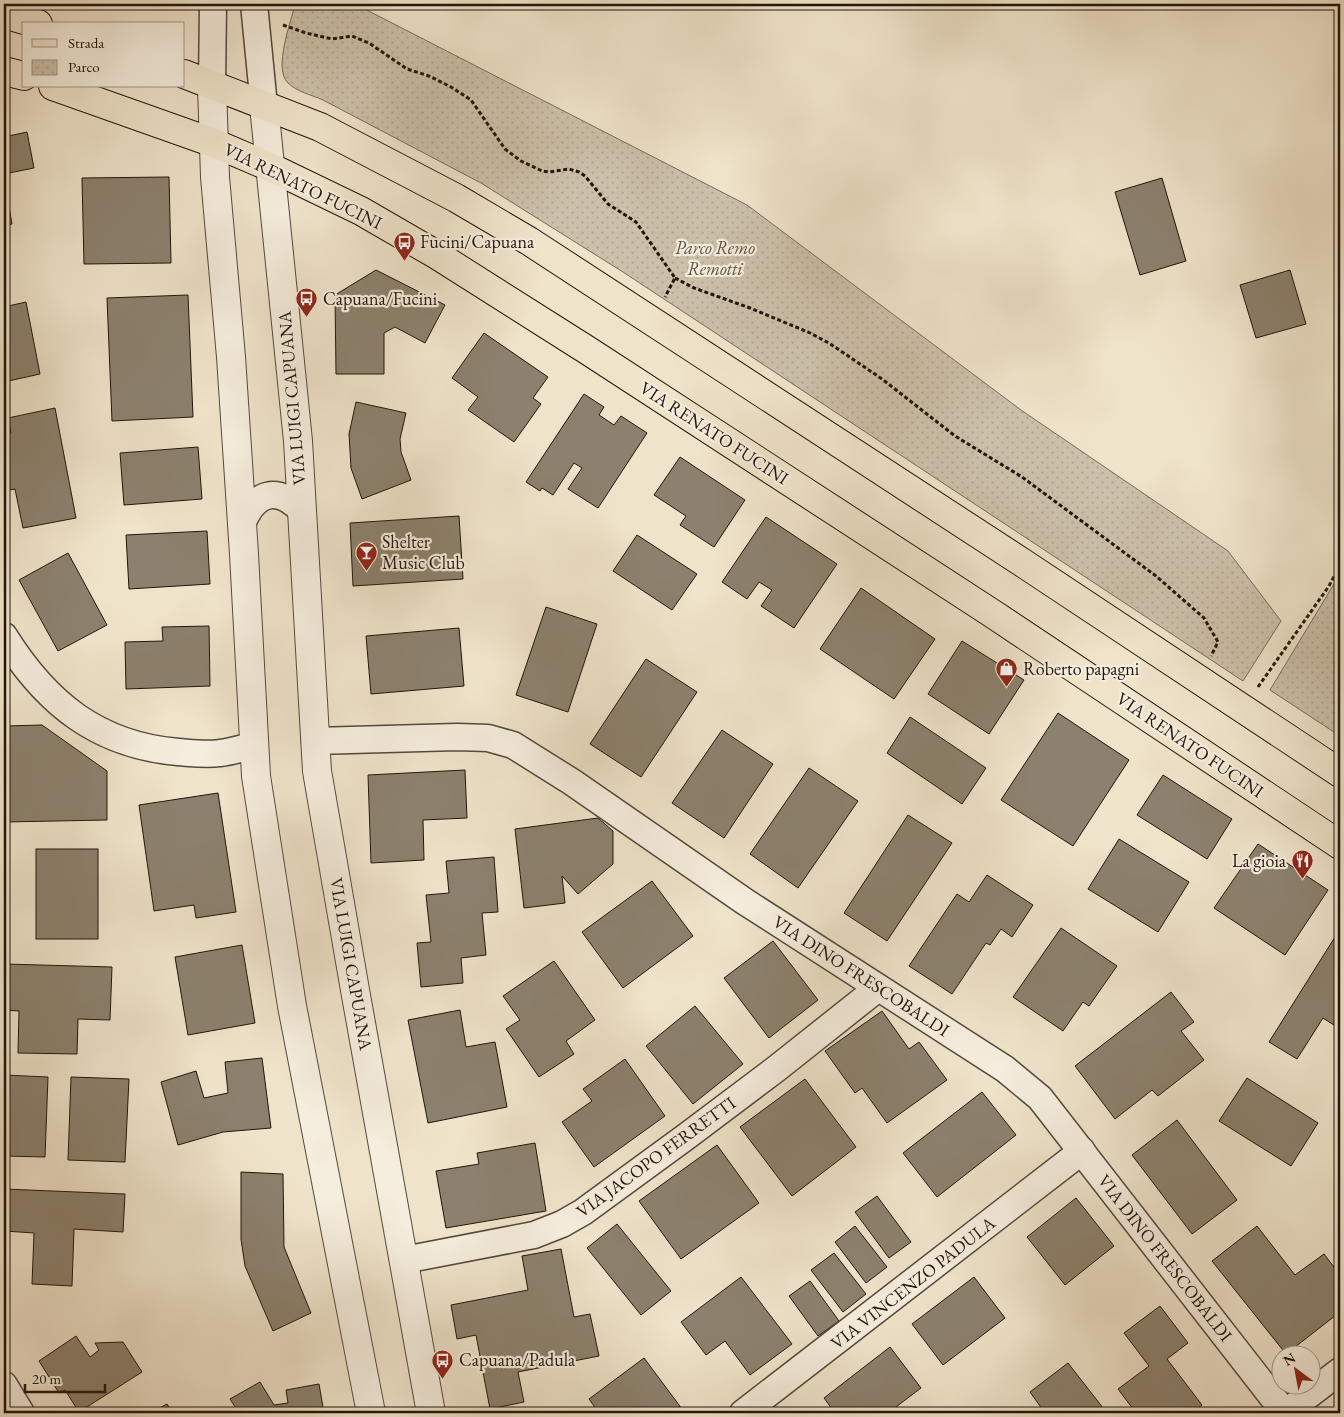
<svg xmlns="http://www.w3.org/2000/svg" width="1344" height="1417" viewBox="0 0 1344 1417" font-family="'EB Garamond',serif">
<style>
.park{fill:url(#park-dots);stroke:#766b5a}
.building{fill:#8c816e;stroke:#20160b}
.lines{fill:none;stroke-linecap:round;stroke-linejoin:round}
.minor-casing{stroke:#54493b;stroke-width:29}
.tertiary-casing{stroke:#54493b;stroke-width:30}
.primary-casing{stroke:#20160b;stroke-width:30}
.path{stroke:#20160b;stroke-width:3;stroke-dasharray:4 2.5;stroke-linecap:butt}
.minor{stroke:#f5eddd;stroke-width:26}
.tertiary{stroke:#f5eddd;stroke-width:28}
.primary{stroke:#efe3ca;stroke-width:28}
.labels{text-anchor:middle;stroke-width:4.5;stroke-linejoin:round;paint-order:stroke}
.street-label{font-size:18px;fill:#20160b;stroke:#f5eddd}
.poi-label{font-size:18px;fill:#20160b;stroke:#f5eddd;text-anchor:start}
.park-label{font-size:18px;font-style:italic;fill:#5c5243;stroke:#f5eddd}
</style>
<defs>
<pattern id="park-dots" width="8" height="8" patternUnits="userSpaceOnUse" patternTransform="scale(1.25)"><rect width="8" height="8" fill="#ccc0aa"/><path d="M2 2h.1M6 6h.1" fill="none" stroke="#afa491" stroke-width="1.8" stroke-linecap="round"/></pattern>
</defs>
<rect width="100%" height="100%" fill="#efe3ca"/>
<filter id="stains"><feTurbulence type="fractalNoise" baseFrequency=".004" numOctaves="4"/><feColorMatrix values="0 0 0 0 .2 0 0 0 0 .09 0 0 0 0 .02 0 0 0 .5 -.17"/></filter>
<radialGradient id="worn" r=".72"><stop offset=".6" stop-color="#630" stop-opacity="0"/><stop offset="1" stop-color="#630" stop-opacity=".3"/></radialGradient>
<g class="park">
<path d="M295,4H355L747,205L1021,410L1228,551L1281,621L1243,681L623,272L481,183L323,100C312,95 297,92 288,83C273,69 291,22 295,4Z"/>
<path d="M1340,574V736L1270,690Z"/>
</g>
<g class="building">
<path d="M27,132L34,168L4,174V137Z"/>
<path d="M169,177L171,263L84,264L82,178Z"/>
<path d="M1162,178L1186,261L1140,275L1115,192Z"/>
<path d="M4,179L12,224L4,226Z"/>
<path d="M376,270L445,305L425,343L395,327L384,333V374H336L335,295Z"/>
<path d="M1290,270L1306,324L1256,338L1240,285Z"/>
<path d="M188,295L193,417L112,421L107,298Z"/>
<path d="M26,302L40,374L4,382V307Z"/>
<path d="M484,333L548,377L533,398L541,404L514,442L468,410L478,397L452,378Z"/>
<path d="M584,394L604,407L599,415L614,425L621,416L647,433L598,508L568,489L582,468L574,463L553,495L542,488L540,491L526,482Z"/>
<path d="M356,402L406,413L400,439L401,452L411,480L362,499L351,468L349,434Z"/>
<path d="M55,408L76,518L23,528L15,489L4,491V434L11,433L8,418Z"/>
<path d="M198,447L202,499L124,505L120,453Z"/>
<path d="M680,457L745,500L714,547L680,525L686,516L654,495Z"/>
<path d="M459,516L463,579L353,586L350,523Z"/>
<path d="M766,517L837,564L794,628L761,606L772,590L759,582L747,599L722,582Z"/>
<path d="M207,531L210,584L129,589L126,535Z"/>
<path d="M637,535L697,574L672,610L613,571Z"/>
<path d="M68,553L107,625L58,651L19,580Z"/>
<path d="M861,588L935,639L894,699L820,649Z"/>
<path d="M546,607L597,624L568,712L516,695Z"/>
<path d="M209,626L210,686L126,689L125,642L163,641L162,627Z"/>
<path d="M459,628L464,686L371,694L366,636Z"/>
<path d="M962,641L1024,680L989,734L928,694Z"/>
<path d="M646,659L697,692L641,777L590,744Z"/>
<path d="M1058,713L1129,760L1073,846L1001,800Z"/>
<path d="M910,717L986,768L962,804L887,753Z"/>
<path d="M42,725L107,771V820L5,822L4,726Z"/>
<path d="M722,730L773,764L724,838L672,803Z"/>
<path d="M809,768L858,801L798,888L750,854Z"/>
<path d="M465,770L467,818L423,820L424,860L371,863L368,775Z"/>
<path d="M1163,775L1232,819L1207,859L1137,815Z"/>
<path d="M218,793L236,912L196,918L194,905L154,911L139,805Z"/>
<path d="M908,815L952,843L887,941L844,913Z"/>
<path d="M598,818L613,831V864L578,894L562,876L565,903L524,908L515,829Z"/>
<path d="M1119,839L1189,882L1158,932L1088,889Z"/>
<path d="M1258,844L1328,890L1285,955L1214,908Z"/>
<rect x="36" y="849" width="62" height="90"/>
<path d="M494,857L498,912L482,913L486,955L461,958L463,983L421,987L417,943L431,942L426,895L449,893L446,861Z"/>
<path d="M987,875L1033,905L1012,937L1001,929L990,945L986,943L952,994L909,966L957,894L969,902Z"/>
<path d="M652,881L693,936L623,988L582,932Z"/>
<path d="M1061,928L1117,966L1089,1006L1083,1002L1063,1031L1013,997Z"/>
<path d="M1340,929V1029L1323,1018L1297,1059L1269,1042Z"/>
<path d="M773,941L818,1000L769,1038L724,978Z"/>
<path d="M242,945L255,1023L188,1035L175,957Z"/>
<path d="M554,961L595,1020L566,1041L574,1054L539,1077L506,1029L520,1020L503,996Z"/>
<path d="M5,964L112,967L110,1020L78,1019L77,1054L18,1053L19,1011L4,1010Z"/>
<path d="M1171,992L1194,1022L1181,1031L1204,1060L1158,1096L1152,1090L1115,1119L1075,1066Z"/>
<path d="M695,1006L743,1064L693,1104L646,1046Z"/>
<path d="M460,1010L466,1047L495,1042L507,1107L428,1123L408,1020Z"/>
<path d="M882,1011L909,1049L919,1042L947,1080L887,1123L862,1088L855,1093L825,1051Z"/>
<path d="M262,1058L271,1128L223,1132L178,1145L161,1082L196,1071L204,1098L228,1093L225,1062Z"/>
<path d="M625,1059L665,1116L594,1167L562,1122L592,1101L583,1089Z"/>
<path d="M4,1075L48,1077L45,1157L4,1156Z"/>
<path d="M71,1077L129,1079L125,1162L68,1160Z"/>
<path d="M1247,1078L1318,1123L1291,1166L1219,1121Z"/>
<path d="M805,1079L856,1147L792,1196L740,1127Z"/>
<path d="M982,1092L1016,1135L937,1197L903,1153Z"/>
<path d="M1177,1120L1237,1200L1192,1234L1132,1155Z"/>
<path d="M535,1143L546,1211L446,1228L436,1171L479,1164L477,1153Z"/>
<path d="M717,1145L759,1203L681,1259L639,1201Z"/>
<path d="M241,1172L283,1174L284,1247L311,1313L273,1331L245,1266L241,1239Z"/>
<path d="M4,1189L125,1194L123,1232L74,1229L72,1286L32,1284L34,1233L4,1231Z"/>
<path d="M877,1196L911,1242L889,1258L855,1212Z"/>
<path d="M1076,1198L1114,1246L1065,1285L1027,1237Z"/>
<path d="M617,1224L671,1291L641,1315L587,1248Z"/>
<path d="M855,1226L887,1267L866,1283L835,1242Z"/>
<path d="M1257,1226L1295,1275L1324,1254L1340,1275V1312L1286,1354L1212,1261Z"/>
<path d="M561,1249L574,1317L590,1314L599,1356L518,1372L524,1402L490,1409L476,1335L457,1339L451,1305L528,1290L522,1256Z"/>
<path d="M834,1253L866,1294L843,1312L811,1270Z"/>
<path d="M741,1277L792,1344L750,1375L725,1341L706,1355L681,1322Z"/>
<path d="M974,1277L1005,1318L943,1365L912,1324Z"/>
<path d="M810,1281L839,1321L818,1336L789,1296Z"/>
<path d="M1160,1306L1188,1343L1167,1359L1202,1405L1191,1413H1136L1118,1389L1149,1366L1124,1333Z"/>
<path d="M76,1336L90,1357L99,1350L95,1343L123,1342L142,1372L79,1412L65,1390L59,1393L39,1361Z"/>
<path d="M890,1347L921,1388L888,1413H835L824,1398Z"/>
<path d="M644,1358L685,1413H599L589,1399Z"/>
<path d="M1068,1363L1107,1413H1045L1030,1392Z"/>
<path d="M260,1382L274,1405L288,1403L286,1390L319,1384L324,1413H239L230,1399Z"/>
<path d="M167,1404L173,1413H150Z"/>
</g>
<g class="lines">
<defs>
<g id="minor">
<path d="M254,4L264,106"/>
<path d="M212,86L213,4"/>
<path d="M242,524C255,492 277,485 302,511"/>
<path d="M4,636C46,703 97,745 178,752C192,753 206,755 220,753C231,752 243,748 254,745"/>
<path d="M315,741L457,737L488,738L513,745L572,782L744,901L1005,1069L1040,1098L1285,1413"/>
<path d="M404,1260L534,1235L562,1224L583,1212L687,1136L776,1069L878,988"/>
<path d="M4,1385L21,1413"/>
<path d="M743,1413L1082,1151"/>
<path d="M1285,1413L1340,1371"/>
</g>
<g id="tertiary">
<path d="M212,86L215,177L231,357L244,554L256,776L292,1006L371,1413"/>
<path d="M264,106L298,441L317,771L355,990L431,1413"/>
</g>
<g id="primary">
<path d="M4,14L38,24"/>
<path d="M4,71L24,76"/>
<path d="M184,74L320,127L456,198L529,241L1023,563L1340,773"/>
<path d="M53,86L214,143L270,167L361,211L437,255L587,350L990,612L1340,845"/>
</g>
</defs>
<use href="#minor" class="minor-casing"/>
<use href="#tertiary" class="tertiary-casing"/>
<use href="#primary" class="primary-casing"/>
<g class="path">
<path d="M283,25L306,33L332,39L352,36L369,43L407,69L429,76L451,87L471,100L505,149L521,161L542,171L549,172L569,169L579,172L585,176L608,204L636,222L675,278L665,297"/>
<path d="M675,278L694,288L750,308L808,332L829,343L882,379L955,436L1022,477L1156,576L1204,618L1218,642L1211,656"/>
<path d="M1258,687L1329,586L1340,565"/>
</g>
<use href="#minor" class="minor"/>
<use href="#tertiary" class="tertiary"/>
<use href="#primary" class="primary"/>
</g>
<defs>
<symbol id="bus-pin" viewBox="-11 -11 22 30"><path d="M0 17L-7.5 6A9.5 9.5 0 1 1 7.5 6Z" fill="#8f2418" stroke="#f5eddd"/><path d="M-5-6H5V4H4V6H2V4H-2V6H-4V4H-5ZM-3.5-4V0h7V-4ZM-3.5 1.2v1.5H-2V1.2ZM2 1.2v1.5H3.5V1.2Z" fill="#fff"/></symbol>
<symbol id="bar-pin" viewBox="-11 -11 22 30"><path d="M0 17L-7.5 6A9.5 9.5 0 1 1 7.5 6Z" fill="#8f2418" stroke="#f5eddd"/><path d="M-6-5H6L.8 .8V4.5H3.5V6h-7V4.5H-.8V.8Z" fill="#fff"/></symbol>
<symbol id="shop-pin" viewBox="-11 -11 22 30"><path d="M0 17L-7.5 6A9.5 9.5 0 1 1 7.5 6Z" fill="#8f2418" stroke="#f5eddd"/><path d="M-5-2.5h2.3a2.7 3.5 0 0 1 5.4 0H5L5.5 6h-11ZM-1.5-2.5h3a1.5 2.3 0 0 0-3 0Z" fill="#fff"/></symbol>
<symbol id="restaurant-pin" viewBox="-11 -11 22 30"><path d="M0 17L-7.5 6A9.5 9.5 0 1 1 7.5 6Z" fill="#8f2418" stroke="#f5eddd"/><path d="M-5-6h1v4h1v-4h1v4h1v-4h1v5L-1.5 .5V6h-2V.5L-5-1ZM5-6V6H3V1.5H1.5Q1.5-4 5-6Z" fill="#fff"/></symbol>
</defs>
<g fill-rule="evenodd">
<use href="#bus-pin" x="392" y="230" width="25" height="34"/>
<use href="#bus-pin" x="294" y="286" width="25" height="34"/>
<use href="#bar-pin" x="354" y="540" width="25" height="34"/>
<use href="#shop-pin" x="994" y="656" width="25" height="34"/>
<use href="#restaurant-pin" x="1290" y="848" width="25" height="34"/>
<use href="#bus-pin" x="430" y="1348" width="25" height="34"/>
</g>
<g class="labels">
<g class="street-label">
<text transform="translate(303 186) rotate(26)" y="6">VIA RENATO FUCINI</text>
<text transform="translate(292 398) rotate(-95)" y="6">VIA LUIGI CAPUANA</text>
<text transform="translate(714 433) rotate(33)" y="6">VIA RENATO FUCINI</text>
<text transform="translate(1190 745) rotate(34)" y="6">VIA RENATO FUCINI</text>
<text transform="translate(351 964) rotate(80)" y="6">VIA LUIGI CAPUANA</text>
<text transform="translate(861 976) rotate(33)" y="6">VIA DINO FRESCOBALDI</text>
<text transform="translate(656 1157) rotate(-36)" y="6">VIA JACOPO FERRETTI</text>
<text transform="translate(1165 1258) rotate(52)" y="6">VIA DINO FRESCOBALDI</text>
<text transform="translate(913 1283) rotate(-38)" y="6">VIA VINCENZO PADULA</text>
</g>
<g class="poi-label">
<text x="420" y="248">Fucini/Capuana</text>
<text x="323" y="305">Capuana/Fucini</text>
<text x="382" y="548">Shelter<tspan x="382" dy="21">Music Club</tspan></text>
<text x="1023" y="675">Roberto papagni</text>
<text x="1286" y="867" text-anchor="end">La gioia</text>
<text x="459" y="1366">Capuana/Padula</text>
</g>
<g class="park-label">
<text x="715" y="254">Parco Remo<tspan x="715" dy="21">Remotti</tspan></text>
</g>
</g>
<rect width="1344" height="1417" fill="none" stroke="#efe3ca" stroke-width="20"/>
<rect x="5" y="5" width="1334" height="1407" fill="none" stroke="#20160b" stroke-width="2.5"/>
<rect x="10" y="10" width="1324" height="1397" fill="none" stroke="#20160b"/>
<rect x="22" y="22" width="162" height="65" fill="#f5eddd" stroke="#a09789"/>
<rect x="32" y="39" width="25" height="8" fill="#efe3ca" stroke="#a09789"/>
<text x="68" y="48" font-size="15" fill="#20160b">Strada</text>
<rect x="32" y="60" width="25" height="15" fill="url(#park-dots)" stroke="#a09789"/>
<text x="68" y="72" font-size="15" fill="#20160b">Parco</text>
<g transform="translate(1296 1370) rotate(328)"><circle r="24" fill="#f5eddd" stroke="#a09789"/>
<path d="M0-4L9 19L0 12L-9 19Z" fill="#8f2418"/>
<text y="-8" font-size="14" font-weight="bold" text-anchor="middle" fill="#20160b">N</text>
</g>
<path d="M25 1384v8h80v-8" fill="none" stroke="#20160b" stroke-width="2.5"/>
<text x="32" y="1384" font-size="15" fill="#20160b" stroke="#f5eddd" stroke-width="4" paint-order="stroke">20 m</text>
<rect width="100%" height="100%" filter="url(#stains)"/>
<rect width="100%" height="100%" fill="url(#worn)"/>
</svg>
